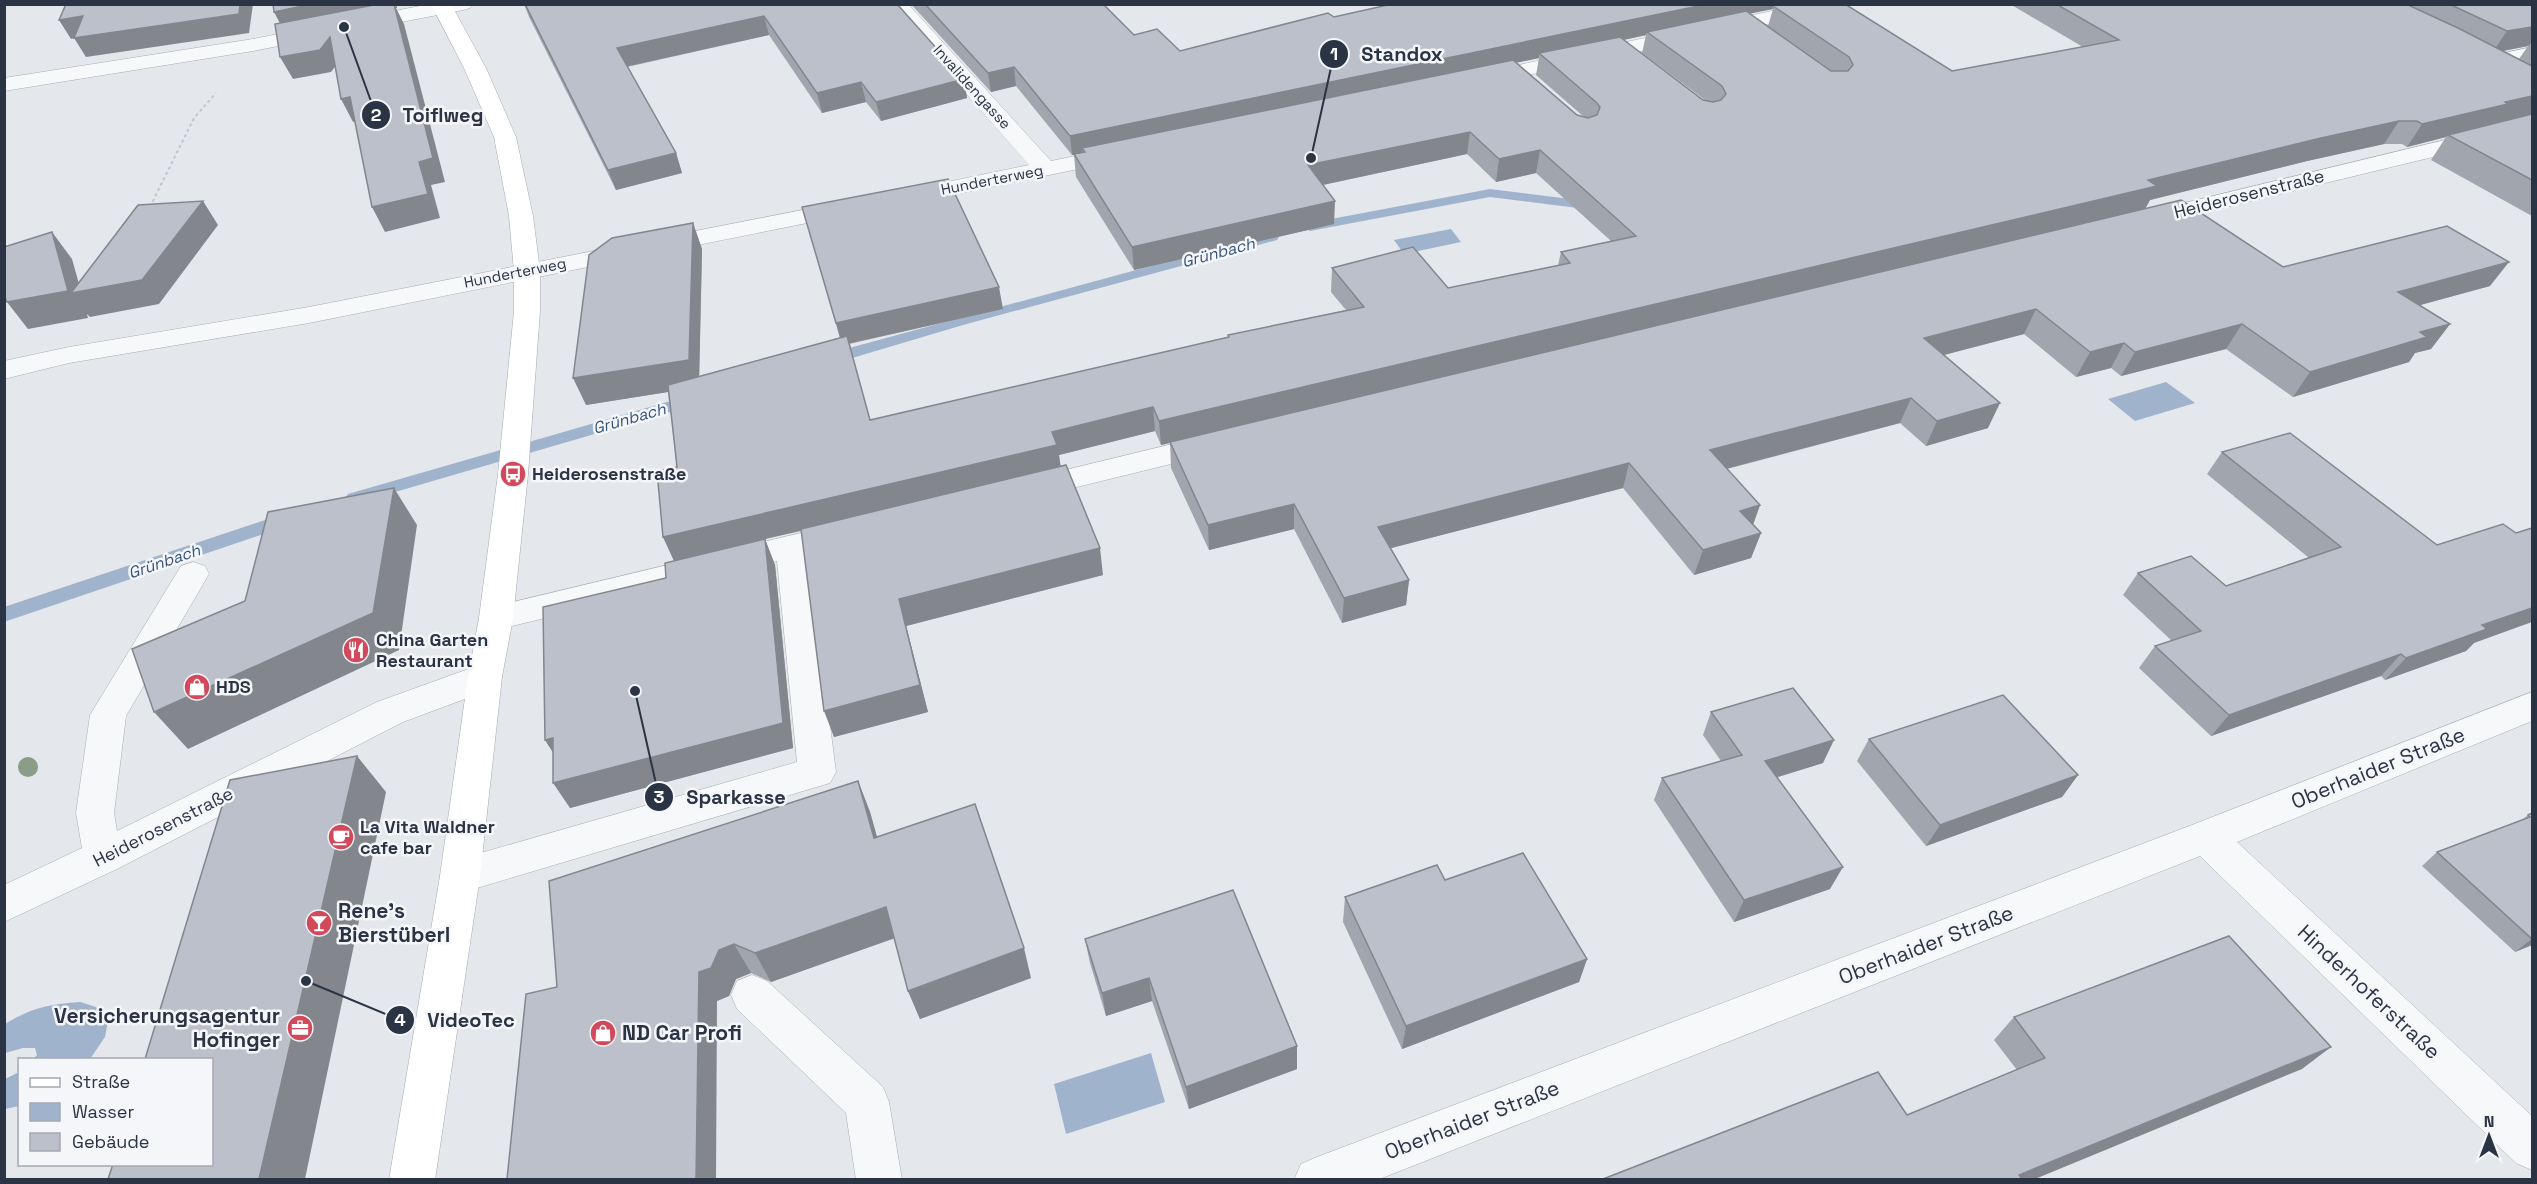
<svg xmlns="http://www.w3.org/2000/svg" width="2537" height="1184" viewBox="0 0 2537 1184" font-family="'Space Grotesk',sans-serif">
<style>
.water{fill:#9fb4cc}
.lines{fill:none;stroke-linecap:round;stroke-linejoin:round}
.stream{fill:#9fb4cc;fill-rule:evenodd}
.minor-casing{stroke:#a9aeb7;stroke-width:1}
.major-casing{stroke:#a3abb8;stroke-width:1}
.path{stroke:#c2c5cb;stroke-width:2;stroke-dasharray:3 3;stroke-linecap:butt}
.minor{fill:#f7f8fa;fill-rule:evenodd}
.major{fill:#fff;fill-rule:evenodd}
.tree{fill:#899d89}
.wall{fill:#a1a5ae;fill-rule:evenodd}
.shaded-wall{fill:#83868d}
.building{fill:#bbc0ca;stroke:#83868d;stroke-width:1.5}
.labels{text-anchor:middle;stroke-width:5;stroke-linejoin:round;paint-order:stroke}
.far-street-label{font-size:15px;fill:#2b3445;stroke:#f4f6f9}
.far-water-label{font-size:16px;font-style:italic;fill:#34527a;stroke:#f4f6f9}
.street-label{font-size:18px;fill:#2b3445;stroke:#f4f6f9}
.poi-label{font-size:18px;font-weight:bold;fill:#2b3445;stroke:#f4f6f9;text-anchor:start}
.near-street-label{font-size:21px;fill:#2b3445;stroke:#f4f6f9}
.near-poi-label{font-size:21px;font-weight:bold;fill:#2b3445;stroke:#f4f6f9;text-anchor:start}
.leader{fill:none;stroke:#2b3445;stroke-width:2}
.callout-dot{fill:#2b3445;stroke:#f4f6f9;stroke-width:2}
.mark-label{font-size:18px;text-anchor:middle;font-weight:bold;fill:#fff}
.callout-label{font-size:20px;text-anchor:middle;font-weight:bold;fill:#2b3445;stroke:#f4f6f9;stroke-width:5;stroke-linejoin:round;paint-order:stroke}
</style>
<rect width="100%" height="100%" fill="#e4e7ec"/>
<g class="water">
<path d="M1451,229L1461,242L1404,254L1394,240Z"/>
<path d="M2166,382L2195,403L2135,421L2108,399Z"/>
<path d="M80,1002L96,1007L108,1021L105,1037L90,1059H33L37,1055L35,1048H23L5,1053V1024C31,1008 49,1004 80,1002Z"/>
<path d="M1151,1053L1165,1102L1066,1134L1054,1084Z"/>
<path d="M19,1072V1106L5,1109V1079Z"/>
</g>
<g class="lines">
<g class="stream">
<path d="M1490,189L1594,202L1601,206L1594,210L1490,197L1310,231L1303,227L1310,223Z"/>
<path d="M1272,233L1279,237L1277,240L963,325L832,364L826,365L818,360L820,356Z"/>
<path d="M695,394L701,395L703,399L701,403L354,504L348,502L345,498L348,494Z"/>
<path d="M289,512L296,513L298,518L296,523L4,622V607Z"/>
</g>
<defs>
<g id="minor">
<path d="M430,4H473L470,8L463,10L253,51L4,91V78L253,39Z"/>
<path d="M887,4H908L1051,161L1119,147L1127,149L1131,154L1127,159L908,204L899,202L896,197L899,192L1029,165Z"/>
<path d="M1805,4H1846L1843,8L1836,10L1481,85L1473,84L1470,79L1473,74L1481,73Z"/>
<path d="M2532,47V59L2489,68L2482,66L2478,62L2482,58Z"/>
<path d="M2532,119V133L2148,226L2139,224L2136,219L2139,214Z"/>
<path d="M848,201L857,203L860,208L857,213L309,323L69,363L4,379V361L69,347L309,307Z"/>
<path d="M1214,434L1224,437L1229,444L1224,451L1028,499L1017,496L1013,489L1017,482L1028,479Z"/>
<path d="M847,522L858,525L863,533L858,541L808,554L836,772L830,783L460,893L446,888L440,876L446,864L460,859L797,762L777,561L496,630L484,627L479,618L484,609Z"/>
<path d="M193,562L205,566L209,574L126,716L114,813L117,831L377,702L485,663L497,667L502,677L497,687L403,722L117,869L4,922V885L82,848L76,813L90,715L181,566Z"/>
<path d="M2532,692V721L2237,842L2532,1116V1170L2516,1163L2200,856L1377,1180H1294L1301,1164L1317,1157L2192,825Z"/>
<path d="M752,975L767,981L883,1087L889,1102L902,1180H856L846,1113L737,1009L731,995L737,981Z"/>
</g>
<path id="major" d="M431,4H451L486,68L516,137L533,216L540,271V311L528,474L513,618L502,677L480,876L435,1180H389L440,876L468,677L479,618L498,474L514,311V271L509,216L494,137L464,68Z"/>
</defs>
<use href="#minor" class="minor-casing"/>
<use href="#major" class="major-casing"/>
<path class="path" d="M150,207L194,118L216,93"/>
<use href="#minor" class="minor"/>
<use href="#major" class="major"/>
</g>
<circle class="tree" cx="28" cy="767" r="10"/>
<g class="wall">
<path d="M524,4H897L964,79L967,98L881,121L866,102L822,113L769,35L627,67L676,153L682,173L616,190L529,17Z"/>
<path d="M911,4H1103L1134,35L1180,51L1392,4H1845L1952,71L2083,47L2010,4H2532V216L2431,160L2446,137L2407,147L2402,144H2384L2307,161L2150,200L2145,209L2283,267L2490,286L2420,305L2450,324L2431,349L2415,353L2409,362L2293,397L2226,349L2121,376L2111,368L2076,377L2024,334L1944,355L1988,428L1926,446L1900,423L1727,469L1760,505L1753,525L1761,533L1751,558L1694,575L1623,488L1391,548L1409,580L1406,605L1342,623L1294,529L1209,550L1171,468L1170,443L1161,445L1155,431L1059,455L1060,467L1103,575L906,626L928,712L834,737L801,531L765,539L775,565L793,748L570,808L553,752L545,740L666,578L674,560L663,537L677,467L668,392L586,405L693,223L702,249L699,376L840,338L802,207L1003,309L849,344L870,420L1228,337V335L1346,310L1331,292L1332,268L1448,288L1558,265L1561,252L1611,241L1536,173L1496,182L1467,154L1323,185L1334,224L1134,270L1076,177L1074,155H1072L1016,86L991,92ZM1773,9L1768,26L1749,13ZM1646,35L1642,53L1705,100H1703L1624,40ZM2528,46L2519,59L2503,51ZM1539,58L1536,75L1584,117L1577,115L1516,62Z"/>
<path d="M2222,452L2474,643L2466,651L2385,680L2381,676L2211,736L2139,668L2155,646L2172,641L2123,595L2138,573L2226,586L2309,558L2207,474Z"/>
<path d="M1711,712L1823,763L1777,777L1830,889L1734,922L1654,800L1662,778L1721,761L1703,735Z"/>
<path d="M1869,739L2078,775L2062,797L1926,846L1857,761Z"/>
<path d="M858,781L870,812L877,837L1031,978L920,1019L908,991L894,938L771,982L751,973L736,979L729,996L717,1001L557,987Z"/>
<path d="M2532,813V945L2515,952L2422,866L2437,852L2522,820L2528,815Z"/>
<path d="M1445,880L1587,959L1579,982L1402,1049L1343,922L1345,897Z"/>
<path d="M1085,939L1297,1046V1069L1189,1109L1152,1001L1106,1016L1090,963Z"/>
<path d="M2014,1017L2302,1069L1907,1115L2017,1070L1994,1040Z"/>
</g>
<g class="shaded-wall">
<path d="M240,4H253L249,33L86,57L74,38L71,39L59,20L83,16Z"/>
<path d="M312,4H396L397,8H396L404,24L445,182L431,185L440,218L385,232L372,207L419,162L395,9L284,31L274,12Z"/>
<path d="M1708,4H1792L1773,6V9L1650,34L1647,32L1646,35L1543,57L1539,53V58L1085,153L1082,148L1083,153L1072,155L1070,136Z"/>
<path d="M764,16L769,35L624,67L617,48Z"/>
<path d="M2532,27V44L2531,43L2528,46L2492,53L2507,31Z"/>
<path d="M330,37L341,59L331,72L293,79L280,57Z"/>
<path d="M1014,67L1016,86L991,92L988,73Z"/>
<path d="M964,79L967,98L881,121L876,102Z"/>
<path d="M861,82L866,102L822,113L817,93Z"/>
<path d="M2532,96V115L2448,135L2446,137L2407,147L2422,124L2505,102Z"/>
<path d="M350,97L362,120L353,122L341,99Z"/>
<path d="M2399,121L2384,144L2307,161L2150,200L2145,209L1161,445L1159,421L2321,138Z"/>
<path d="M1470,132L1467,154L1308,188V165Z"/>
<path d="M1540,150L1536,173L1496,182L1499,159Z"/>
<path d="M676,153L682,173L616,190L608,170Z"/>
<path d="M203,201L218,225L159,304L90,317L87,314L88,318L28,329L7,302L52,232L72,259L81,291Z"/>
<path d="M1335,201L1334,224L1134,270L1132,247Z"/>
<path d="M693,223L702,249L699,387L586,405L573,378Z"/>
<path d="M2509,262L2490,286L2380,316L2398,292Z"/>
<path d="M999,287L1003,309L842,345L836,323Z"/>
<path d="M2036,309L2024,334L1913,363L1924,338Z"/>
<path d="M2242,324L2226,349L2121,376L2135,352Z"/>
<path d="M2450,324L2431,349L2415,353L2409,362L2293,397L2310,372L2420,332Z"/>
<path d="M2124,343L2111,368L2076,377L2090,352Z"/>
<path d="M1911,398L1900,423L1702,475L1710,450Z"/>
<path d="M2000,403L1988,428L1926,446L1937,421Z"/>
<path d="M1153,407L1155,431L1059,455L1061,469L765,539L775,565L793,748L570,808L553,783L783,723L674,561L663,537L1052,432Z"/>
<path d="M1629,463L1623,488L1376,552L1378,527Z"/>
<path d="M394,488L417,525L399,650L188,749L154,712Z"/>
<path d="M1294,504V529L1209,550L1208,525Z"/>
<path d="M1760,505L1751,530L1740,511Z"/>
<path d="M1761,533L1751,558L1694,575L1703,550Z"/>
<path d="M1100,548L1103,575L906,626L928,712L834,737L824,711L899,599Z"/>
<path d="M1409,580L1406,605L1342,623L1344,598Z"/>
<path d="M2532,608V622L2474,643L2466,651L2385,680L2406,658L2482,625Z"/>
<path d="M2401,654L2381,676L2211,736L2229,715Z"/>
<path d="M553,738L561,765L545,740Z"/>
<path d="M1834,740L1823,763L1755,784L1765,761Z"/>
<path d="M357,756L386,792L305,1179H259Z"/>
<path d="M2078,775L2062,797L1926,846L1940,825Z"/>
<path d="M858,781L870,812L886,869L874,838Z"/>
<path d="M1843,867L1830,889L1734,922L1744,900Z"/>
<path d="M886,907L898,937L771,982L755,953Z"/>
<path d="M2532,939V945L2515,952Z"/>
<path d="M734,944L751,973L736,979L729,996L717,1001L716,1179H696L699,972L719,950Z"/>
<path d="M1024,948L1031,978L920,1019L908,991Z"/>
<path d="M1587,959L1579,982L1402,1049L1406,1026Z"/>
<path d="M1149,978L1152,1001L1106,1016L1102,993Z"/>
<path d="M1297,1046V1069L1189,1109L1186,1087Z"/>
<path d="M2331,1047L2302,1069L2035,1179H2014L2019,1175Z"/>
</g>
<g class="building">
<path d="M66,4H240L239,14L74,38L83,16L59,20Z"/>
<path d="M273,4H312L274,12Z"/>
<path d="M379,4H394L433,158L419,162L428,194L372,207L350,97L341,99L330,37L320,50L280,57L275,24Z"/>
<path d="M525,4H897L964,79L876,102L861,82L817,93L764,16L617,48L676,153L608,170Z"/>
<path d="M925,4H1103L1134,35L1157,29L1180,51L1328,13L1334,17L1392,4H1708L1070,136L1014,67L988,73Z"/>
<path d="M1779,4H1845L1952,71L2119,40L2056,4H2406L2458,28L2532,66V96L2505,102L2508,104L2422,124L2417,121H2399L2321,138L2148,180L2157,186L1159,421L1153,407L1052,432L1057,445L663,537L657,471L677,467L668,385L847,336L870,420L1229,337L1228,335L1364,307L1332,268L1413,247L1448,288L1570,263L1561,252L1636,236L1540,150L1499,159L1470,132L1308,165L1335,201L1132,247L1074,154L1085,152L1082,148L1513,60L1577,115L1588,118L1597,115L1600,107L1597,103L1539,53L1620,37L1703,100L1713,102L1721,100L1726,94L1722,86L1647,32L1746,11L1831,71H1848L1853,65L1849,57L1773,6Z"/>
<path d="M2449,4H2532V27L2507,31Z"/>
<path d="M2532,114V180L2448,135Z"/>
<path d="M948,179L999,287L836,323L802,207Z"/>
<path d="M2181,200L2283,267L2447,226L2509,262L2398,292L2450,324L2420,332L2427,337L2310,372L2242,324L2135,352L2124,343L2090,352L2036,309L1924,338L2000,403L1937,421L1911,398L1710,450L1760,505L1740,511L1761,533L1703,550L1629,463L1378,527L1409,580L1344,598L1294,504L1208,525L1170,442Z"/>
<path d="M203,201L142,280L71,293L138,205Z"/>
<path d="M693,223L689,360L573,378L589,255L612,238Z"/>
<path d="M52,232L68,291L7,302L4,295V247Z"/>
<path d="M2290,433L2437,545L2503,524L2516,533L2532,528V608L2482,625L2487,629L2406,658L2401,654L2229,715L2155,646L2201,631L2138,573L2191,556L2226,586L2341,547L2222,452Z"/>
<path d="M1066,465L1100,548L899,599L920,685L824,711L801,529Z"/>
<path d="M394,488L373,613L154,712L132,649L245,601L268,512Z"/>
<path d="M765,539L783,723L553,783V738L545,740L543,607L666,578L665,563Z"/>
<path d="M1793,688L1834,740L1765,761L1843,867L1744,900L1662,778L1742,755L1711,712Z"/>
<path d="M2003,695L2078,775L1940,825L1869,739Z"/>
<path d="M357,756L259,1179H108L113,1164H212V1059H145L230,780Z"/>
<path d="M858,781L874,838L975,804L1024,948L908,991L886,907L755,953L734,944L719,950L711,968L699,972L696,1179H507L526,994L557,987L549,881Z"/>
<path d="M2532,813V939L2437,852L2530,817L2528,815Z"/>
<path d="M1523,853L1587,959L1406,1026L1345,897L1437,865L1445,880Z"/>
<path d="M1233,890L1297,1046L1186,1087L1149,978L1102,993L1085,939Z"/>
<path d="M2229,936L2331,1047L2019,1175L2022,1179H1603L1878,1072L1907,1115L2045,1058L2014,1017Z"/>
</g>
<defs>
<symbol id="bus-disc" viewBox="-11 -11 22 22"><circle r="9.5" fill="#d1495b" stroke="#f4f6f9"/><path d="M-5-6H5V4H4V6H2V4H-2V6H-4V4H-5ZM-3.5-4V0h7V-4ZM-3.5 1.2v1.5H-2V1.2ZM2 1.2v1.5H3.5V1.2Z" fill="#fff"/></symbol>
<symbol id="restaurant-disc" viewBox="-11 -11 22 22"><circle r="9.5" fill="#d1495b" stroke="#f4f6f9"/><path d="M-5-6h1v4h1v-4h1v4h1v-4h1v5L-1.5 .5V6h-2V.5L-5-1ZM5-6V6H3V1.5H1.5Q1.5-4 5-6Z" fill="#fff"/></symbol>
<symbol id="shop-disc" viewBox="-11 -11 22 22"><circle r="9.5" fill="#d1495b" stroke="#f4f6f9"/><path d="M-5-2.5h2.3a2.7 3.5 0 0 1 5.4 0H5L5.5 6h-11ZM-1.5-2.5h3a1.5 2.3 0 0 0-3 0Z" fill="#fff"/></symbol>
<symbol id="cafe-disc" viewBox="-11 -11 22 22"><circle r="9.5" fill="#d1495b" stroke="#f4f6f9"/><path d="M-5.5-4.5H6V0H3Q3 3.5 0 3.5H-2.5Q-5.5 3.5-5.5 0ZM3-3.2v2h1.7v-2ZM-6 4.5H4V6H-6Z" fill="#fff"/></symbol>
<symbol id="bar-disc" viewBox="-11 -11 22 22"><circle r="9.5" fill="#d1495b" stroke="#f4f6f9"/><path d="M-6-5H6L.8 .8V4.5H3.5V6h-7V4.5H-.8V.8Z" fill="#fff"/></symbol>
<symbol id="office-disc" viewBox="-11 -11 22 22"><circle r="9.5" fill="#d1495b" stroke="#f4f6f9"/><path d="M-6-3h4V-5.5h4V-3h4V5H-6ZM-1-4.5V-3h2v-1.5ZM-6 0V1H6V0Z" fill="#fff"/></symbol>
</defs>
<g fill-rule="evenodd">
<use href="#bus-disc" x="498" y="459" width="30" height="30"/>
<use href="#restaurant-disc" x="341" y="635" width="30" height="30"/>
<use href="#shop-disc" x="182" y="672" width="30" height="30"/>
<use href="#cafe-disc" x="326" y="822" width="30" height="30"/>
<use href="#bar-disc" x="304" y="908" width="30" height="30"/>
<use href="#office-disc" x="285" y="1013" width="30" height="30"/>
<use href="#shop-disc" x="588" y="1018" width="30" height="30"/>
</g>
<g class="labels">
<g class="far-street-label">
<text transform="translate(972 87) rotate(48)" y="5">Invalidengasse</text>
<text transform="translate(992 180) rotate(-11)" y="5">Hunderterweg</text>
<text transform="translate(515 273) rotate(-11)" y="5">Hunderterweg</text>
</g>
<g class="far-water-label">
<text transform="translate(1218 252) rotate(-15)" y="6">Grünbach</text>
<text transform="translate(629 418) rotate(-16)" y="6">Grünbach</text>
<text transform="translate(164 561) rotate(-19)" y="6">Grünbach</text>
</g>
<g class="street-label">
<text transform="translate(2249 194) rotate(-14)" y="6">Heiderosenstraße</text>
<text transform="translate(163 827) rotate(-27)" y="6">Heiderosenstraße</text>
</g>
<g class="poi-label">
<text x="532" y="480">Heiderosenstraße</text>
<text x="376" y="646">China Garten<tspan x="376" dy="21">Restaurant</tspan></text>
<text x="216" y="693">HDS</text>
<text x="360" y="833">La Vita Waldner<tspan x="360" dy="21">cafe bar</tspan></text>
</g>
<g class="near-street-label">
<text transform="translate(2378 768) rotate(-22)" y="7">Oberhaider Straße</text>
<text transform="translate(1926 945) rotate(-21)" y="7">Oberhaider Straße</text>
<text transform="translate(2369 992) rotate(43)" y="7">Hinderhoferstraße</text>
<text transform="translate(1472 1120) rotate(-21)" y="7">Oberhaider Straße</text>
</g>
<g class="near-poi-label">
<text x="338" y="918">Rene's<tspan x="338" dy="24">Bierstüberl</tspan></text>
<text x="280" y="1023" text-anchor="end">Versicherungsagentur<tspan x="280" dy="24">Hofinger</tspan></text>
<text x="622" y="1040">ND Car Profi</text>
</g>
</g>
<path class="leader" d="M1311 158L1334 54M344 27L376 115M635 691L659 797M306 981L400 1020"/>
<g class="callout-dot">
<circle cx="1311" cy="158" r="6"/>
<circle cx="344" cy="27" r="6"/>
<circle cx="635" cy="691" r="6"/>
<circle cx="306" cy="981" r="6"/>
<circle cx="1334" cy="54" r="15"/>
<circle cx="376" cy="115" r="15"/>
<circle cx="659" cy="797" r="15"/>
<circle cx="400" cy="1020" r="15"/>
</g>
<g class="mark-label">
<text x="1334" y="60">1</text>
<text x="376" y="121">2</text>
<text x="659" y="803">3</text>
<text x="400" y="1026">4</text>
</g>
<g class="callout-label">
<text x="1402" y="61">Standox</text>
<text x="443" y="122">Toiflweg</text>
<text x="736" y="804">Sparkasse</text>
<text x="471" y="1027">VideoTec</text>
</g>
<rect width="2537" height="1184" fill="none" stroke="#2b3445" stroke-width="12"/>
<rect x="18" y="1058" width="195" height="108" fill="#f4f6f9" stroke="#a4a8b1" stroke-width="1.5"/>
<rect x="30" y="1078" width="30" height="9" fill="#ffffff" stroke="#a4a8b1" stroke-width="1.5"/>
<text x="72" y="1088" font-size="18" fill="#2b3445">Straße</text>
<rect x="30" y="1103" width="30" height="18" fill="#9fb4cc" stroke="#a4a8b1" stroke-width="1.5"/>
<text x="72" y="1118" font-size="18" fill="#2b3445">Wasser</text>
<rect x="30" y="1133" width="30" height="18" fill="#bbc0ca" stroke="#a4a8b1" stroke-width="1.5"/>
<text x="72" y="1148" font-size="18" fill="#2b3445">Gebäude</text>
<g transform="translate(2489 1136)" stroke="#f4f6f9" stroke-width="4.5" paint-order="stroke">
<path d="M0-4.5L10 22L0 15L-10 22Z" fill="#2b3445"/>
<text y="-9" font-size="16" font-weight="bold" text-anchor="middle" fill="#2b3445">N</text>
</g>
</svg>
